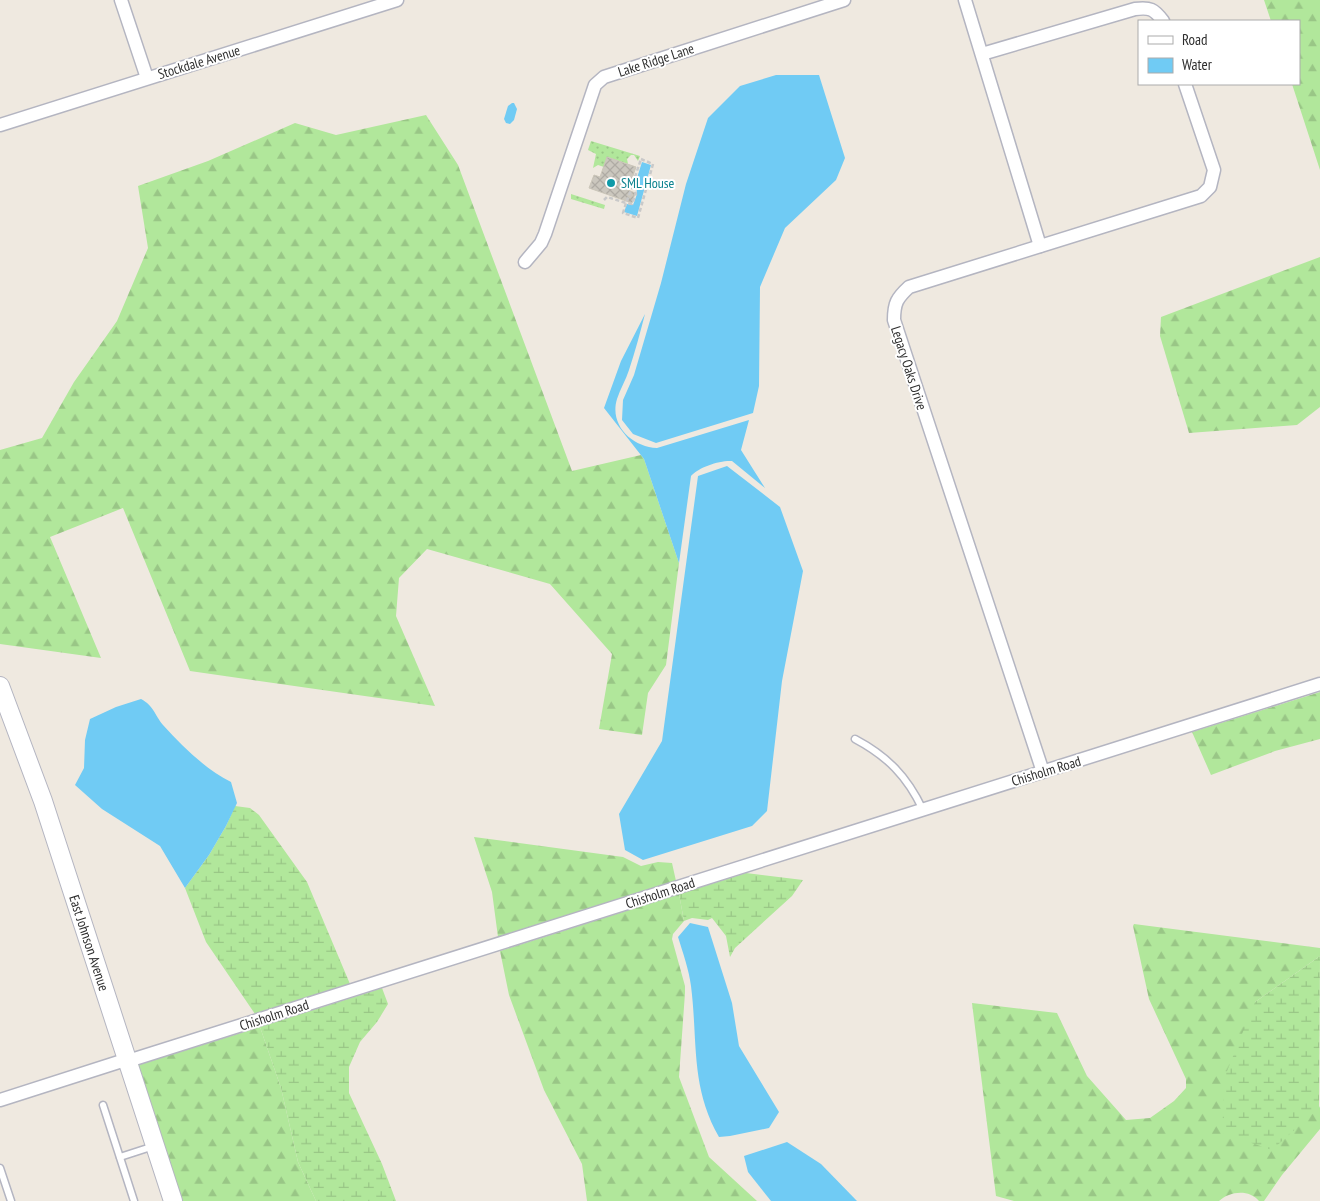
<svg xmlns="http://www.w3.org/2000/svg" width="1320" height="1201" viewBox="0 0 1320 1201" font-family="'PT Sans Narrow',sans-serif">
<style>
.grass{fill:url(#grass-dots)}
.forest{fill:url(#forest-firs)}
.wetland{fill:url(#wetland-marsh)}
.water{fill:#70cbf4}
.building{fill:url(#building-cross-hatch);stroke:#cbc6b9}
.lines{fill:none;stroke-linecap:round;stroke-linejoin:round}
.lane-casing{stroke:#b4b5c1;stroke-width:9}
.street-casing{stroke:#b4b5c1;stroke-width:15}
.secondary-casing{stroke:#b4b5c1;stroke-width:20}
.path{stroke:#c9c9c9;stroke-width:2.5;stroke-dasharray:4 2.5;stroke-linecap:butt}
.lane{stroke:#fff;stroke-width:6}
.street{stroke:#fff;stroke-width:12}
.secondary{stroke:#fff;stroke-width:18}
.culture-dot{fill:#0f9aa8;stroke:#fff;stroke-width:2}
.labels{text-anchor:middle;stroke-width:4;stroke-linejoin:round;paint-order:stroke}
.street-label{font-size:14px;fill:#2e2e2e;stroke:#fff}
.culture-label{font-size:14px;fill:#0d838f;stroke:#fff;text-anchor:start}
</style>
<defs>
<pattern id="grass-dots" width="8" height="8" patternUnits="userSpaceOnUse" patternTransform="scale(1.25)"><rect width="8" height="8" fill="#b1e79b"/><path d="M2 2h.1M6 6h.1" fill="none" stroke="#99c686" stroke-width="1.8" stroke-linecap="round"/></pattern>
<pattern id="forest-firs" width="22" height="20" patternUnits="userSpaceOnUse" patternTransform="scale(1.25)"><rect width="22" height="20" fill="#b1e79b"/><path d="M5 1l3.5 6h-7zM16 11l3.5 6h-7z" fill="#99c686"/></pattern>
<pattern id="wetland-marsh" width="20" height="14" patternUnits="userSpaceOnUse" patternTransform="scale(1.25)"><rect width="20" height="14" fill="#b1e79b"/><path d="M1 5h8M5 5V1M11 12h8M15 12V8" fill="none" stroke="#99c686"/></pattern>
<pattern id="building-cross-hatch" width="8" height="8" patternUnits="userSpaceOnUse" patternTransform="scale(1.25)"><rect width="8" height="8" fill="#cbc7be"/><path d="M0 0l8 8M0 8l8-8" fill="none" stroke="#afaba4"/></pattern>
</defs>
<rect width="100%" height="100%" fill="#efe9e0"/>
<g class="grass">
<path d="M591,141L640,156L638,161L634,155H631L627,159L628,164L607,157L604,167L598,165L593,168L596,154L588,150Z"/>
<path d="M571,194L605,205L604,209L571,199Z"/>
</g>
<g class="forest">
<path d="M1264,0H1320V170L1292,84H1299V21H1271Z"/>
<path d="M426,115L458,165L572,471L641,455L644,459L679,563L666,665L648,693L642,735L599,729L612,654L550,584L427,549L399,578L396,616L435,706L190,671L123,508L50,537L101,658L0,644V450L42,438L74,382L117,321L148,248L138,186L208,161L295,123L336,135Z"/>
<path d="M1320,257V407L1297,425L1189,433L1160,336L1161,317Z"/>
<path d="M1320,692V739L1275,751L1211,775L1192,732Z"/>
<path d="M474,837L623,857L641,866L658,862L672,863L676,881L498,937L492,892Z"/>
<path d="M679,894L684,921L673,934L672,939L685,986V993L679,1077L709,1157L757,1201H587L582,1164L544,1090L509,995L500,951Z"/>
<path d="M1134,924L1320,948V956L1255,1002L1319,1108L1320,1106V1129L1282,1175L1264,1201H1259C1249,1189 1230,1191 1219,1201H1014L996,1196L972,1003L1057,1013L1087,1076L1126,1120L1150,1118L1174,1101L1186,1088V1079L1149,999L1133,926Z"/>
<path d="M260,1027L281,1088L298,1162L316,1201H182L138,1065Z"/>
</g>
<g class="wetland">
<path d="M235,806L250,808L259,815L307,882L350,984L255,1014L206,942L185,888L209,855L226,826Z"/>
<path d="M746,873L803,880L792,896L735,948L730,957L726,936L712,918L708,920L692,918L684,921L679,894Z"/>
<path d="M1320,956L1319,1108L1272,1150L1222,1133L1225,1076L1255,1002Z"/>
<path d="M382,988L388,1004L377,1022L360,1042L349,1067V1093L382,1164L396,1201H316L298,1162L281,1088L260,1027Z"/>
</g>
<g class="water">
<path d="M776,75H819L845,158L836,180L785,228L760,287L759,386L753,413L656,443L633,434L622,420L623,400L634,375L661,283L686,184L708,118L740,86Z"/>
<path d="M512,103H514L517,109L514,120L510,124L506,123L504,119L508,106Z"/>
<path d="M642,162L651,165L637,216L624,212L627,204L633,205L637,194L636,181Z"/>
<path d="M645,314C640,333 635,352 629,370C626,380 620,389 617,399C609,425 632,447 657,448L749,420L741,450L765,488L732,461C720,460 699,467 691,476L679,563L644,459L604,408L621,361Z"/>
<path d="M727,466L780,507L803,571L782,681L767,811L752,826L643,860L625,850L619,814L662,741L698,476Z"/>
<path d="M141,699C154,706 154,714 163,725C182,746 205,769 231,782L237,803L226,826L209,855L185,888L160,846L102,809L75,785L84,768L85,740L90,719L116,707Z"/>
<path d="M690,923L708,927L732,1003L739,1046L779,1112L769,1128L730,1136L719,1137C690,1086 698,1041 691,986C689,970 683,953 678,937Z"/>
<path d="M787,1142L821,1164L857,1201H771L748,1172L744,1156Z"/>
</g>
<path class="building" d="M607,157L636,167L628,190L635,193L632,203L589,188L594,175L600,177Z"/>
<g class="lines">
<defs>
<g id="lane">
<path d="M855,739C887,756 907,776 923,810"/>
<path d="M103,1105L134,1201"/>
<path d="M120,1157L154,1146"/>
<path d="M0,1168L11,1201"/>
</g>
<g id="street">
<path d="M121,0L147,78"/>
<path d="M965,0L1040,246"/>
<path d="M982,54L1135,9C1150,7 1154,9 1163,21"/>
<path d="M0,125L397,0"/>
<path d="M525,262L541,243L545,234L595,85L604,77L844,0"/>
<path d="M1043,772L894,320C894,303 897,298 909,287L1201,196L1210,187L1214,170L1185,84"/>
<path d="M0,1100L122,1061H128L1320,684"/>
</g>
<g id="secondary">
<path id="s1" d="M0,686L43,801L173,1201"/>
</g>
</defs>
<use href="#lane" class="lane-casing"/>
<use href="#street" class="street-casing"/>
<use href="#secondary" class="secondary-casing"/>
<g class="path">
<path d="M641,159L653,164L638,218L623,213L626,203L632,204L636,194L633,184L634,180Z"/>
<path d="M604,200L607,197L626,203L633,185"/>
</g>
<use href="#lane" class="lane"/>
<use href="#street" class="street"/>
<use href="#secondary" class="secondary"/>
</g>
<circle class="culture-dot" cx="611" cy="183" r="5"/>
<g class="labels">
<g class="street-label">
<text transform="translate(656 60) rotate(-18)" y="5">Lake Ridge Lane</text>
<text transform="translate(199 62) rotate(-17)" y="5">Stockdale Avenue</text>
<text transform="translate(909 368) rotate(72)" y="5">Legacy Oaks Drive</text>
<text transform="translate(1046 771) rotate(-17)" y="5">Chisholm Road</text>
<text transform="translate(660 893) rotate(-18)" y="5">Chisholm Road</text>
<text dy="5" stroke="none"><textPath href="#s1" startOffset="272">East Johnson Avenue</textPath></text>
<text transform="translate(274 1015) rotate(-18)" y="5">Chisholm Road</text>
</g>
<g class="culture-label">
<text x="621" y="188">SML House</text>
</g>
</g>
<rect x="1138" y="20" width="162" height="65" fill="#ffffff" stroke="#ababab"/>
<rect x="1148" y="36" width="25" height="8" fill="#ffffff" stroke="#ababab"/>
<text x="1182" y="45" font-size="15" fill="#2e2e2e">Road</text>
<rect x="1148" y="58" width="25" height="15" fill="#70cbf4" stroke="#ababab"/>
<text x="1182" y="70" font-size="15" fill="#2e2e2e">Water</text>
</svg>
